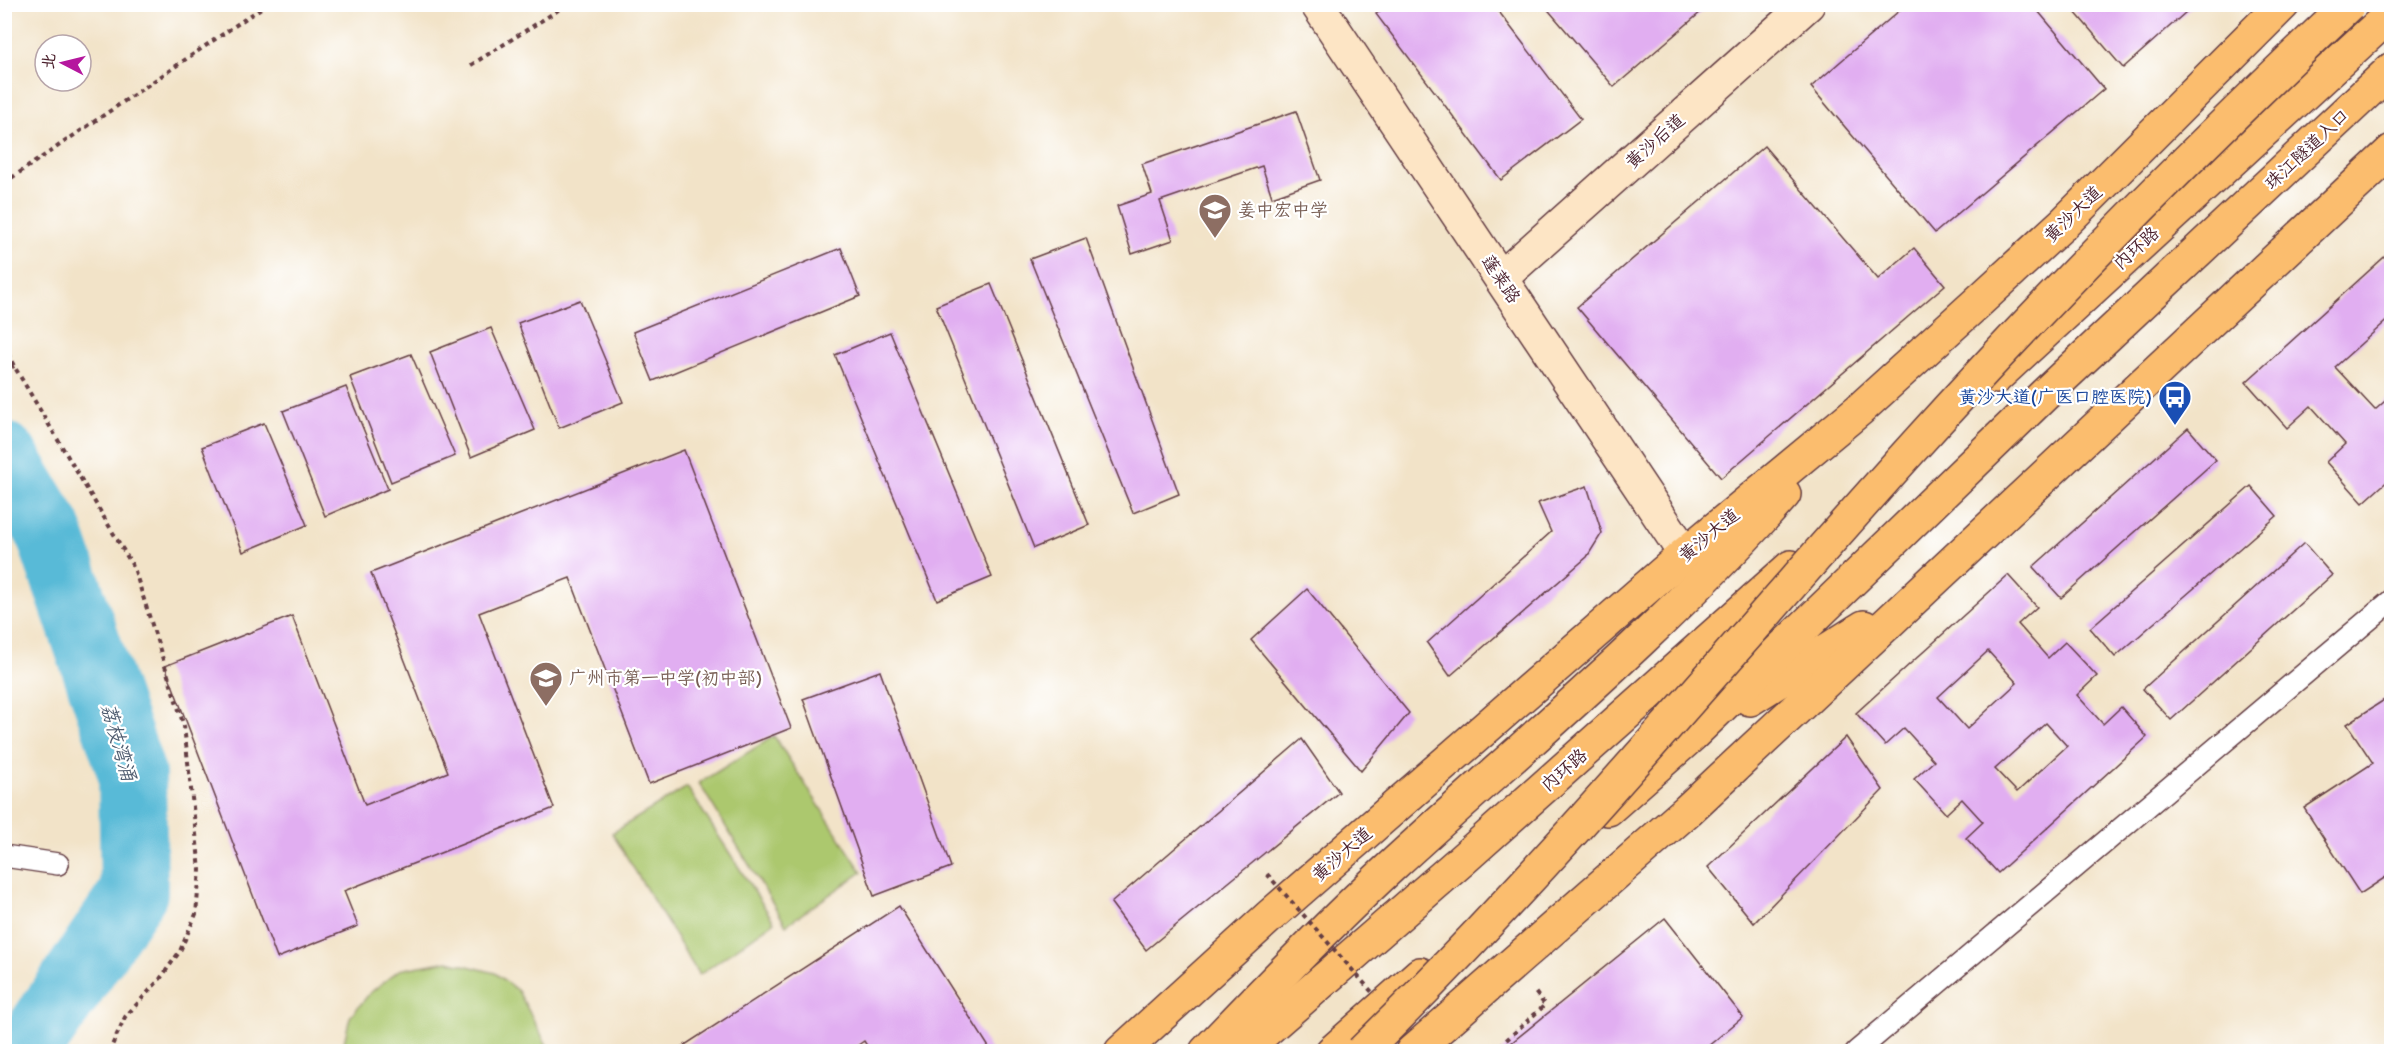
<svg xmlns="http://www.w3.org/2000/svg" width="2396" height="1056" viewBox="0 0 2396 1056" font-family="'Balsamiq Sans','LXGW WenKai TC',sans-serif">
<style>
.green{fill:#acc86e;stroke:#7b744c;stroke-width:1.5}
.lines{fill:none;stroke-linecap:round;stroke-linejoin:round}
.river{stroke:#59bad7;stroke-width:68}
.building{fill:#e1aef1;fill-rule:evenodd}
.lane-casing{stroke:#633c43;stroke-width:24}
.secondary-casing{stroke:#633c43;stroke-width:36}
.highway-casing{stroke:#633c43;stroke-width:36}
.path{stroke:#633c43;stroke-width:4;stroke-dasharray:4.5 4.5;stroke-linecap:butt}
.lane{stroke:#fff;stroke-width:21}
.secondary{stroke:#fde5c5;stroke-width:33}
.highway{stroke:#fbbd6e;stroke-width:33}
.highway-bridge-casing{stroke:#633c43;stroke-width:36;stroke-linecap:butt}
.path-bridge{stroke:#633c43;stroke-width:4;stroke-dasharray:4.5 4.5;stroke-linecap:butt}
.highway-bridge{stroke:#fbbd6e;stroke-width:33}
.labels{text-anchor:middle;stroke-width:4.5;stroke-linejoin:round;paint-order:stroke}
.street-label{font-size:18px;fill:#4a1f2b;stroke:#fff}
.education-label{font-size:18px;fill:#785e54;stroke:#fff;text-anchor:start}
.transit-label{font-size:18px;fill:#164399;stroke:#fff;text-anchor:end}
.water-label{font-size:20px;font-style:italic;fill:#505d70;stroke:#fff}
</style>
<rect width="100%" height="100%" fill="#fff"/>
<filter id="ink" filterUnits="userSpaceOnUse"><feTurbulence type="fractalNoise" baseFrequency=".0167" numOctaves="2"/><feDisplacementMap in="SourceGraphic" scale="12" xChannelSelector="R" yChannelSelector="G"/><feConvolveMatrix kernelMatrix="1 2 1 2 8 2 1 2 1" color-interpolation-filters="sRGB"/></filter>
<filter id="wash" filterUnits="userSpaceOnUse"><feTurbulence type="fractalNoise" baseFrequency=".008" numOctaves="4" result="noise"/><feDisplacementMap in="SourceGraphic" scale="24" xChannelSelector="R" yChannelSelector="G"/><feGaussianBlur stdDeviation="1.35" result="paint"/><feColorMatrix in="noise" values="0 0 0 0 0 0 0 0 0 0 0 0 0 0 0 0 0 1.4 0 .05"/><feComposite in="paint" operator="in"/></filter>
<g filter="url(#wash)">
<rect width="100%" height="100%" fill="#f2e3c8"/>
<g class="green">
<path d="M774,736L862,872L786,925L699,783Z"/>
<path d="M687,787L774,922L699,975L612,833Z"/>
<path d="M448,961L495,973L518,991L550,1051H342L350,1017L370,993L399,970Z"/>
</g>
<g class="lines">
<path class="river" d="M4,456L48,529L132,774L134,892L26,1052"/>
</g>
<g id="blocks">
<g class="building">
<path d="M1389,4H1493L1581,119L1501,180L1376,14Z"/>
<path d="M1907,4H2032L2104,89L1935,233L1811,87Z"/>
<path d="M2068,4H2195L2123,68Z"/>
<path d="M1544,5H1709L1614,87Z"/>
<path d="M1296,111L1320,180L1272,197L1262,166L1160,201L1173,240L1132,254L1117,206L1152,194L1142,164Z"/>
<path d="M1764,146L1878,279L1914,248L1945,285L1721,478L1577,307Z"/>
<path d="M1086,238L1179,494L1133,513L1030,259Z"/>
<path d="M841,248L860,296L653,381L633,332Z"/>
<path d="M2392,250V316L2335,367L2375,410L2392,395V477L2363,503L2326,462L2345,444L2311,406L2287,428L2246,382Z"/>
<path d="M991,284L1089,525L1034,548L936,306Z"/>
<path d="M580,300L623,402L559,428L518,323Z"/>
<path d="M491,328L535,430L471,457L430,352Z"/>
<path d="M890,332L992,577L937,600L835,355Z"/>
<path d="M411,354L455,456L391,482L350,377Z"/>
<path d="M346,387L388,489L325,516L283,411Z"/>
<path d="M264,423L307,525L243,552L202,447Z"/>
<path d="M2188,428L2216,460L2061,598L2033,567Z"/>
<path d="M684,450L791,728L649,784L570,578L479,613L554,808L344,891L358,926L277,958L165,666L292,616L365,805L448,772L371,573Z"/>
<path d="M1587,486L1602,533L1587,557L1450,676L1427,643L1551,532L1538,503Z"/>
<path d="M2251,486L2277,516L2115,657L2090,628Z"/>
<path d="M2304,543L2332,575L2171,720L2143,689Z"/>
<path d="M2008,575L2037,607L2018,624L2048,658L2065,642L2097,676L2077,695L2103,724L2121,707L2147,737L1998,873L1966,838L1983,822L1962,799L1946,814L1914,779L1934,761L1904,728L1885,745L1856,713ZM1988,651L2017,683L1967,729L1938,697ZM2046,723L2067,746L2017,792L1995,769Z"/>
<path d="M1307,589L1409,713L1361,771L1251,640Z"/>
<path d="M880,671L951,867L874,896L803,699Z"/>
<path d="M2392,695V873L2360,894L2304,808L2373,763L2347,724Z"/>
<path d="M1846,737L1883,790L1754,923L1708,867Z"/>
<path d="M1302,739L1339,792L1146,950L1111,903Z"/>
<path d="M899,906L992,1052H871L864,1041L848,1052H674Z"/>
<path d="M1665,918L1743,1017L1701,1052H1500Z"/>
</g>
</g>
</g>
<g filter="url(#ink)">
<use href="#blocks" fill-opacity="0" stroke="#633c43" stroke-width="1.5"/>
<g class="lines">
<defs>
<g id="lane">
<path d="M4,856L58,864"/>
<path d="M1856,1052L2392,600"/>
</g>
<g id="secondary">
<path d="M1317,4L1685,554"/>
<path d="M1501,278L1808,4"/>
</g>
<g id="highway">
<path d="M1996,377L2392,13"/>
<path d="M1750,699L1864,627"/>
<path d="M1608,809L1692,735L2044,395L2392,69"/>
<path d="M1121,1052L1270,916L1685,554L1859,410L1978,302L2065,222L2283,4"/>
<path d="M1206,1052C1268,987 1330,923 1395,863C1527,742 1665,628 1784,494"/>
<path d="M1241,1052L1462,860L1791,567"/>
<path d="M1332,1052L1420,974"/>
<path d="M1412,1052L1688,810L2392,151"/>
</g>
</defs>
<use href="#lane" class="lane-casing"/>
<use href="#secondary" class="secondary-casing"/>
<use href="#highway" class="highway-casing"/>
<g class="path">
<path d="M471,65L568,4"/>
<path d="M4,183L267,4"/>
<path d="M4,345L14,366L134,568L184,726L200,870L196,914L180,951L160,979L125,1017L109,1052"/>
<path d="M4,372L14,366"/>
<path d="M1493,1052L1545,1005L1535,992"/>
</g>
<use href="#lane" class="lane"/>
<use href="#secondary" class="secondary"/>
<use href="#highway" class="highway"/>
<defs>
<path id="highway-bridge" d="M1362,1052C1559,859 1733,646 1918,442C2055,290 2200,145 2349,4"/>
</defs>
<use href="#highway-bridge" class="highway-bridge-casing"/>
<g class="path-bridge">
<path d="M1267,874L1372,992"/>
<path d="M1419,1045L1424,1052"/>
</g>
<use href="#highway-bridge" class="highway-bridge"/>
</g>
</g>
<defs>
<symbol id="school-pin" viewBox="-11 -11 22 30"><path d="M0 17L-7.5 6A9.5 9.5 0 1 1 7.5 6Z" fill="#8d6e63" stroke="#fff"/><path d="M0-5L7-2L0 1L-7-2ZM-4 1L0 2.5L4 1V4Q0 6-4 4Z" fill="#fff"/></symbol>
<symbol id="bus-pin" viewBox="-11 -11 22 30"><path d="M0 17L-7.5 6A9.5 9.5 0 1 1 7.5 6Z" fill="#1a4fb4" stroke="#fff"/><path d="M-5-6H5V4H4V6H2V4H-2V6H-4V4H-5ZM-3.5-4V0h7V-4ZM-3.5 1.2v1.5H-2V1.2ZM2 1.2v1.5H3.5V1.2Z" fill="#fff"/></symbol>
</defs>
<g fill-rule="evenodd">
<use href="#school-pin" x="1196" y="191" width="38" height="52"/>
<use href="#bus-pin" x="2156" y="378" width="38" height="52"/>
<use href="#school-pin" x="527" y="659" width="38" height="52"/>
</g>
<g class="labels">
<g class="street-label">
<text transform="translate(1655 141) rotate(-42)" y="6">黄沙后道</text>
<text transform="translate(2307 149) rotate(-43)" y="6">珠江隧道入口</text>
<text transform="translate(2073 214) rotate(-44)" y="6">黄沙大道</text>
<text transform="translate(2136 248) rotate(-42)" y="6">内环路</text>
<text transform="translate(1501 279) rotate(56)" y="6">蓬莱路</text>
<text transform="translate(1709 535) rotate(-40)" y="6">黄沙大道</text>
<text transform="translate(1564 770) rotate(-41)" y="6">内环路</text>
<text transform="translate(1342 854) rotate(-41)" y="6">黄沙大道</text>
</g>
<g class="education-label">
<text x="1238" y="216">姜中宏中学</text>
<text x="569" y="684">广州市第一中学(初中部)</text>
</g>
<g class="transit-label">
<text x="2152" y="403">黄沙大道(广医口腔医院)</text>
</g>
<g class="water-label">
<text transform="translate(119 742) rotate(74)" y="7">荔枝湾涌</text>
</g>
</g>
<rect width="2396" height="1056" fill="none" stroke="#fff" stroke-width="24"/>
<g transform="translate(63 63) rotate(277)"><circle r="28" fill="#ffffff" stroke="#b7a5aa" stroke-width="1.5"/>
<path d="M0-4.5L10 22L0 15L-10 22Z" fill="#b5179e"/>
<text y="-9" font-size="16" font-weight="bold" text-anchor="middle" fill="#4a1f2b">北</text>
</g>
</svg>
